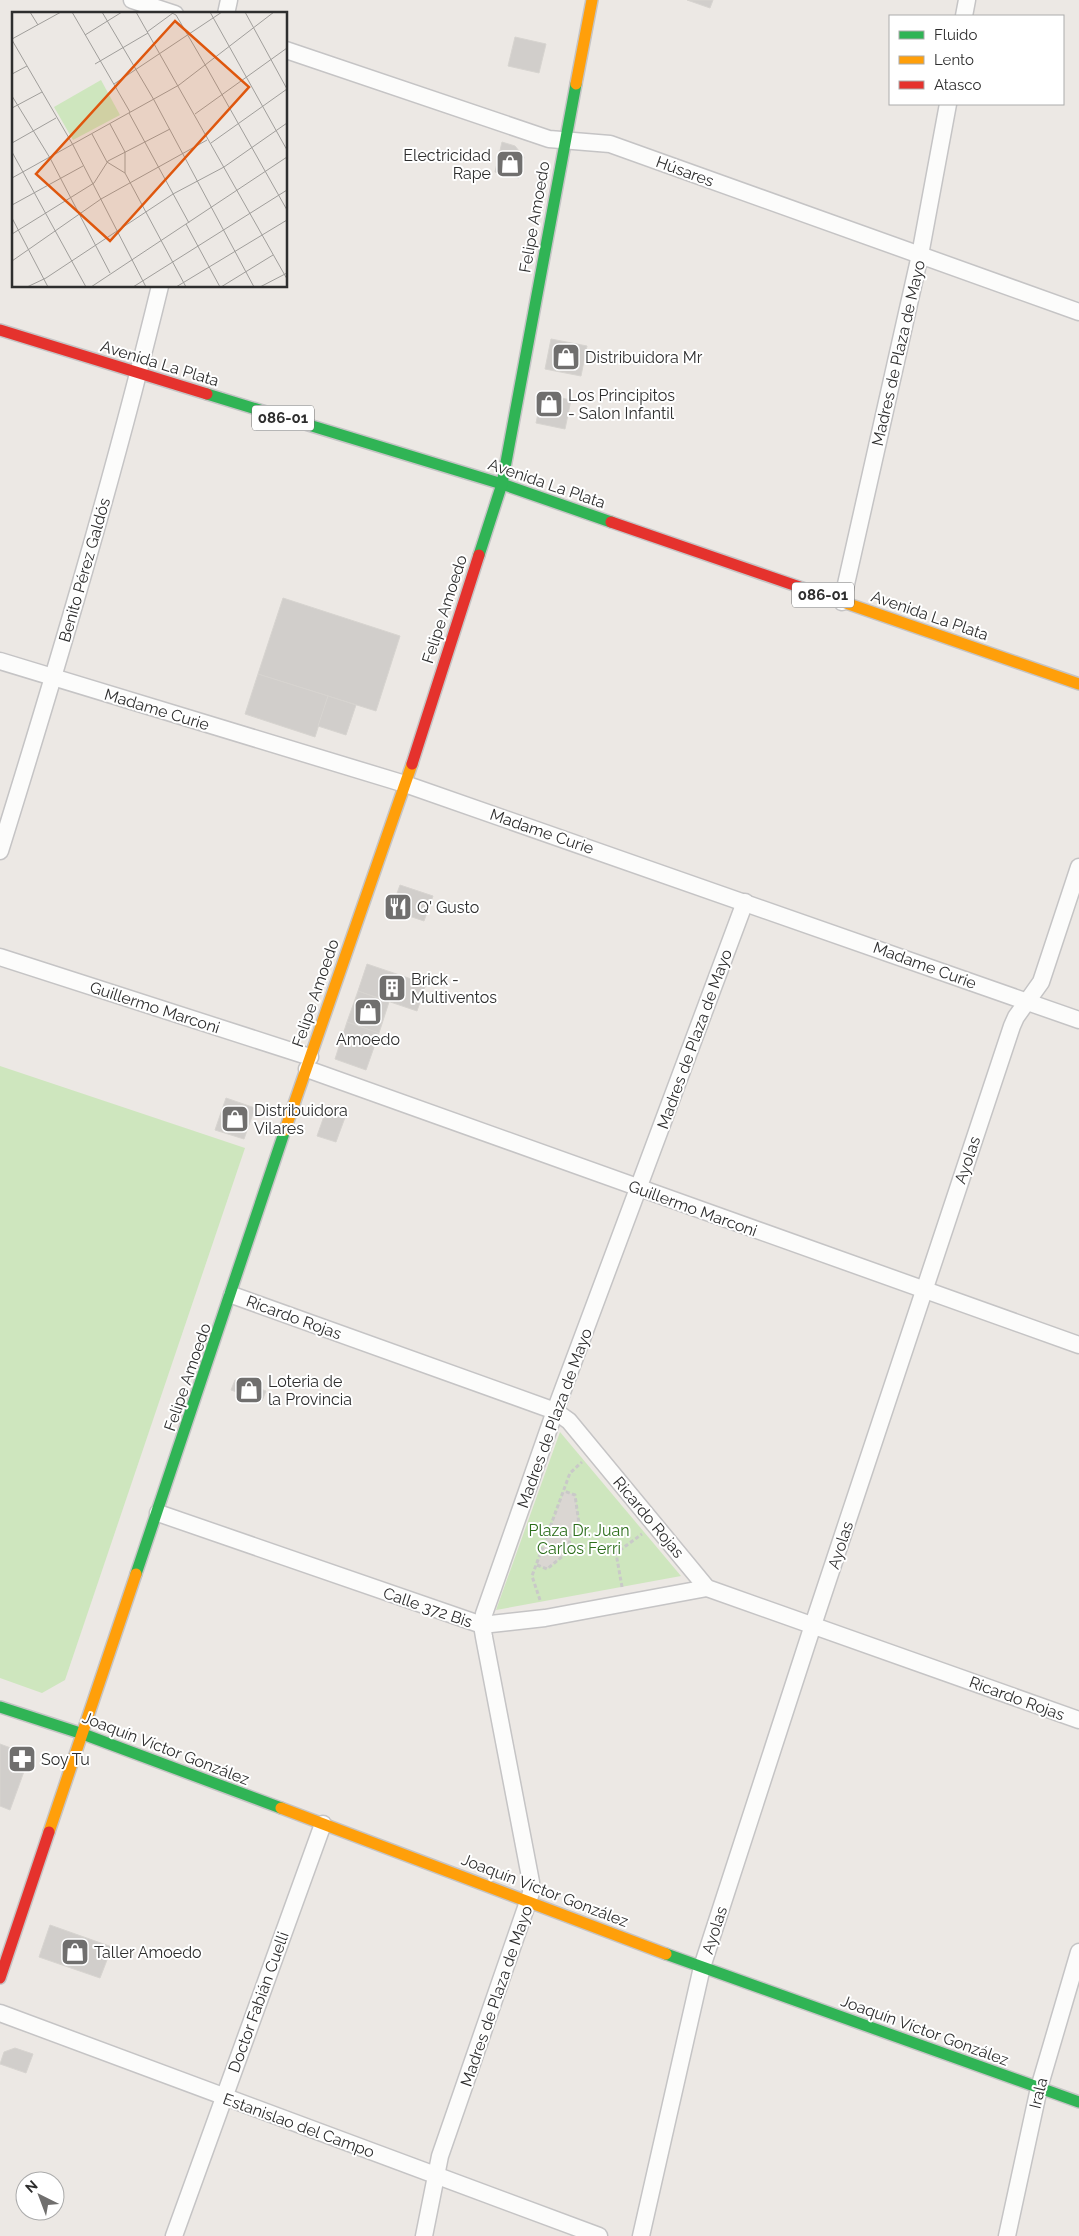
<svg xmlns="http://www.w3.org/2000/svg" width="1079" height="2236" viewBox="0 0 1079 2236" font-family="Raleway,sans-serif">
<style>
.green{fill:#cee6be}
.plaza{fill:#dad6d2}
.building{fill:#d1cecb;stroke:#d7d4d0}
.lines{fill:none;stroke-linecap:round;stroke-linejoin:round}
.street-casing{stroke:#c5c4c5;stroke-width:19}
.fast-casing{stroke:#c5c4c5;stroke-width:14}
.slow-casing{stroke:#c5c4c5;stroke-width:14}
.jam-casing{stroke:#c5c4c5;stroke-width:14}
.path{stroke:#c9c9c8;stroke-width:3;stroke-dasharray:4 2.5;stroke-linecap:butt}
.street{stroke:#fcfcfb;stroke-width:16}
.fast{stroke:#30b455;stroke-width:11}
.slow{stroke:#ff9f0a;stroke-width:11}
.jam{stroke:#e5322d;stroke-width:11}
.labels{text-anchor:middle;stroke-width:4;stroke-linejoin:round;paint-order:stroke}
.shield{fill:#fff;stroke:#6d6d6d;stroke-width:1}
.shield-label{font-size:15px;font-weight:bold;fill:#2e2e2e}
.poi-label{font-size:16px;fill:#2e2e2e;stroke:#fff;text-anchor:start}
.street-label{font-size:16px;fill:#2e2e2e;stroke:#fff}
.park-label{font-size:16px;fill:#2c6e1b;stroke:#fff}
.inset-road{fill:none;stroke:#a09e9b;stroke-width:1}
.view{fill:#df570e;fill-opacity:0.15;stroke:#df570e;stroke-width:2.5}
.inset-edge{fill:none;stroke:#2e2e2e;stroke-width:2.5}
</style>
<rect width="100%" height="100%" fill="#ece8e4"/>
<g class="green">
<path d="M0,1066L245,1148L65,1680L42,1693L0,1678Z"/>
<path d="M560,1432L681,1576L496,1610Z"/>
</g>
<path class="plaza" d="M564,1491L575,1495L579,1524L570,1537L569,1551L547,1569L537,1565Z"/>
<g class="building">
<path d="M687,0H713L710,8Z"/>
<path d="M515,37L546,44L539,73L508,66Z"/>
<path d="M502,142L515,146L524,157L519,178L495,172Z"/>
<path d="M551,339L587,346L581,376L545,369Z"/>
<path d="M542,394L571,400L565,429L536,423Z"/>
<path d="M283,598L400,636L376,711L258,674Z"/>
<path d="M258,674L328,696L315,737L245,714Z"/>
<path d="M328,696L356,705L346,735L318,726Z"/>
<path d="M400,885L433,896L424,921L391,910Z"/>
<path d="M367,964L426,984L417,1011L358,991Z"/>
<path d="M358,991L389,1002L379,1033L347,1022Z"/>
<path d="M347,1022L379,1033L366,1070L335,1059Z"/>
<path d="M226,1098L255,1108L244,1139L215,1130Z"/>
<path d="M328,1105L347,1112L336,1142L317,1136Z"/>
<path d="M235,1380L266,1391L262,1401L231,1390Z"/>
<path d="M0,1744L30,1755L10,1810L0,1806Z"/>
<path d="M50,1925L112,1947L100,1978L39,1957Z"/>
<path d="M15,2048L33,2054L26,2073L0,2064L4,2052Z"/>
</g>
<g class="lines">
<defs>
<g id="street">
<path d="M132,0L175,14"/>
<path d="M226,14L229,0"/>
<path d="M964,16L967,0"/>
<path d="M286,50L549,139L610,144L1079,312"/>
<path d="M842,602L920,255L948,104"/>
<path d="M0,661L405,784L1079,1020"/>
<path d="M0,851C58,664 114,476 160,286"/>
<path d="M0,957L310,1057"/>
<path d="M307,1069L1079,1345"/>
<path d="M232,1295L555,1411L569,1421L707,1588L1079,1720"/>
<path d="M158,1513L482,1625L545,1618L707,1588"/>
<path d="M0,2013L599,2236"/>
<path d="M174,2236L323,1824"/>
<path d="M424,2236L440,2156L531,1893V1882L484,1637L482,1625L484,1614L555,1411L745,902"/>
<path d="M641,2236L702,1967L813,1625L1012,1026L1016,1017L1041,982L1079,867"/>
<path d="M1007,2236L1039,2088L1079,1952"/>
</g>
<g id="fast">
<path d="M207,394L502,484L611,522"/>
<path d="M479,555L502,484L576,84"/>
<path d="M136,1574L285,1130"/>
<path d="M0,1707L83,1734L281,1808"/>
<path d="M666,1954L1079,2102"/>
</g>
<g id="slow">
<path d="M576,84L592,0"/>
<path d="M817,593L1079,684"/>
<path d="M285,1130L412,764"/>
<path d="M281,1808L666,1954"/>
<path d="M49,1832L136,1574"/>
</g>
<g id="jam">
<path d="M0,330L207,394"/>
<path d="M611,522L817,593"/>
<path d="M412,764L479,555"/>
<path d="M0,1978L49,1832"/>
</g>
</defs>
<use href="#street" class="street-casing"/>
<use href="#fast" class="fast-casing"/>
<use href="#slow" class="slow-casing"/>
<use href="#jam" class="jam-casing"/>
<g class="path">
<path d="M601,1548L616,1553"/>
<path d="M537,1565L547,1569L569,1551L570,1537L579,1524L575,1495L564,1491"/>
<path d="M622,1587L616,1553L642,1534"/>
<path d="M540,1600L532,1576L570,1473L582,1462"/>
</g>
<use href="#street" class="street"/>
<use href="#fast" class="fast"/>
<use href="#slow" class="slow"/>
<use href="#jam" class="jam"/>
</g>
<defs>
<symbol id="shop-square" viewBox="-11 -11 22 22"><rect x="-9" y="-9" width="18" height="18" rx="4" fill="#706f6e" stroke="#fff"/><path d="M-5-2.5h2.3a2.7 3.5 0 0 1 5.4 0H5L5.5 6h-11ZM-1.5-2.5h3a1.5 2.3 0 0 0-3 0Z" fill="#fff"/></symbol>
<symbol id="restaurant-square" viewBox="-11 -11 22 22"><rect x="-9" y="-9" width="18" height="18" rx="4" fill="#706f6e" stroke="#fff"/><path d="M-5-6h1v4h1v-4h1v4h1v-4h1v5L-1.5 .5V6h-2V.5L-5-1ZM5-6V6H3V1.5H1.5Q1.5-4 5-6Z" fill="#fff"/></symbol>
<symbol id="building-square" viewBox="-11 -11 22 22"><rect x="-9" y="-9" width="18" height="18" rx="4" fill="#706f6e" stroke="#fff"/><path d="M-4-6H4V6H1V3H-1V6H-4ZM-2.5-4.3h1.7v1.8h-1.7ZM.8-4.3h1.7v1.8H.8ZM-2.5-1h1.7V.8h-1.7ZM.8-1h1.7V.8H.8Z" fill="#fff"/></symbol>
<symbol id="pharmacy-square" viewBox="-11 -11 22 22"><rect x="-9" y="-9" width="18" height="18" rx="4" fill="#706f6e" stroke="#fff"/><path d="M-2-6h4v4h4v4h-4v4h-4v-4h-4v-4h4Z" fill="#fff"/></symbol>
</defs>
<g fill-rule="evenodd">
<use href="#shop-square" x="494" y="148" width="32" height="32"/>
<use href="#shop-square" x="550" y="341" width="32" height="32"/>
<use href="#shop-square" x="533" y="388" width="32" height="32"/>
<use href="#restaurant-square" x="382" y="891" width="32" height="32"/>
<use href="#building-square" x="376" y="972" width="32" height="32"/>
<use href="#shop-square" x="352" y="996" width="32" height="32"/>
<use href="#shop-square" x="219" y="1103" width="32" height="32"/>
<use href="#shop-square" x="233" y="1374" width="32" height="32"/>
<use href="#pharmacy-square" x="6" y="1743" width="32" height="32"/>
<use href="#shop-square" x="59" y="1936" width="32" height="32"/>
</g>
<g class="labels">
<g class="shield">
<rect x="252" y="405.5" width="62" height="25" rx="4"/>
<rect x="792" y="582.5" width="62" height="25" rx="4"/>
</g>
<g class="shield-label">
<text x="283" y="423">086-01</text>
<text x="823" y="600">086-01</text>
</g>
<g class="poi-label">
<text x="491" y="161" text-anchor="end">Electricidad<tspan x="491" dy="18">Rape</tspan></text>
<text x="585" y="363">Distribuidora Mr</text>
<text x="568" y="401">Los Principitos<tspan x="568" dy="18">- Salon Infantil</tspan></text>
<text x="417" y="913">Q' Gusto</text>
<text x="411" y="985">Brick -<tspan x="411" dy="18">Multiventos</tspan></text>
<text x="368" y="1045" text-anchor="middle">Amoedo</text>
<text x="254" y="1116">Distribuidora<tspan x="254" dy="18">Vilares</tspan></text>
<text x="268" y="1387">Loteria de<tspan x="268" dy="18">la Provincia</tspan></text>
<text x="41" y="1765">Soy Tu</text>
<text x="94" y="1958">Taller Amoedo</text>
</g>
<g class="street-label">
<text transform="translate(685 171) rotate(20)" y="6">Húsares</text>
<text transform="translate(534 217) rotate(-80)" y="6">Felipe Amoedo</text>
<text transform="translate(898 353) rotate(-77)" y="6">Madres de Plaza de Mayo</text>
<text transform="translate(160 363) rotate(17)" y="6">Avenida La Plata</text>
<text transform="translate(547 483) rotate(19)" y="6">Avenida La Plata</text>
<text transform="translate(84 570) rotate(-74)" y="6">Benito Pérez Galdós</text>
<text transform="translate(444 609) rotate(-72)" y="6">Felipe Amoedo</text>
<text transform="translate(930 615) rotate(19)" y="6">Avenida La Plata</text>
<text transform="translate(157 709) rotate(17)" y="6">Madame Curie</text>
<text transform="translate(542 831) rotate(19)" y="6">Madame Curie</text>
<text transform="translate(925 965) rotate(20)" y="6">Madame Curie</text>
<text transform="translate(315 993) rotate(-71)" y="6">Felipe Amoedo</text>
<text transform="translate(155 1007) rotate(18)" y="6">Guillermo Marconi</text>
<text transform="translate(694 1039) rotate(-70)" y="6">Madres de Plaza de Mayo</text>
<text transform="translate(967 1160) rotate(-71)" y="6">Ayolas</text>
<text transform="translate(693 1208) rotate(20)" y="6">Guillermo Marconi</text>
<text transform="translate(294 1317) rotate(20)" y="6">Ricardo Rojas</text>
<text transform="translate(187 1377) rotate(-71)" y="6">Felipe Amoedo</text>
<text transform="translate(554 1418) rotate(-70)" y="6">Madres de Plaza de Mayo</text>
<text transform="translate(649 1517) rotate(50)" y="6">Ricardo Rojas</text>
<text transform="translate(840 1545) rotate(-72)" y="6">Ayolas</text>
<text transform="translate(428 1607) rotate(19)" y="6">Calle 372 Bis</text>
<text transform="translate(1017 1698) rotate(20)" y="6">Ricardo Rojas</text>
<text transform="translate(166 1748) rotate(21)" y="6">Joaquín Víctor González</text>
<text transform="translate(545 1890) rotate(21)" y="6">Joaquín Víctor González</text>
<text transform="translate(714 1930) rotate(-72)" y="6">Ayolas</text>
<text transform="translate(496 1996) rotate(-71)" y="6">Madres de Plaza de Mayo</text>
<text transform="translate(258 2002) rotate(-70)" y="6">Doctor Fabián Cuelli</text>
<text transform="translate(925 2030) rotate(20)" y="6">Joaquín Víctor González</text>
<text transform="translate(1038 2093) rotate(-76)" y="6">Irala</text>
<text transform="translate(299 2125) rotate(20)" y="6">Estanislao del Campo</text>
</g>
<g class="park-label">
<text x="579" y="1536">Plaza Dr. Juan<tspan x="579" dy="18">Carlos Ferri</tspan></text>
</g>
</g>
<g transform="translate(12 12)">
<rect width="275" height="275" fill="#ece8e4"/>
<path d="M89,68L108,103L61,128L42,95Z" fill="#cee6be"/>
<path class="inset-road" d="M18,0L26,13M60,0L118,100M90,0L142,88L242,275M124,0L275,267M158,0L164,3L195,56L275,198M198,0L275,138M233,0L275,77M135,20L161,1M73,23L110,0M0,27L49,0M0,28L61,133L134,275M83,52L136,21M0,62L15,54M102,72L210,0M0,84L38,146L98,261M0,96L30,80M117,101L177,211M183,102L275,36M98,112L113,140V161L174,275M80,122L95,150L113,161M0,131L44,106M199,131L275,77M0,140L74,275M0,166L167,73L262,0M0,193L71,154M0,206L36,275M174,212L208,275M0,222L82,171L96,149L158,117M0,249L89,187L195,128M15,275L34,266L161,182L212,155L275,111M79,275L275,145M121,275L275,178M164,275L275,208M209,275L261,243M248,275L275,261"/>
<path class="view" d="M163,9L237,75L98,229L24,162Z"/>
<rect width="275" height="275" class="inset-edge"/>
</g>
<rect x="889" y="15" width="175" height="90" fill="#ffffff" stroke="#ababab"/>
<rect x="899" y="31" width="25" height="8" fill="#30b455" stroke="#ababab"/>
<text x="934" y="40" font-size="15" fill="#2e2e2e">Fluido</text>
<rect x="899" y="56" width="25" height="8" fill="#ff9f0a" stroke="#ababab"/>
<text x="934" y="65" font-size="15" fill="#2e2e2e">Lento</text>
<rect x="899" y="81" width="25" height="8" fill="#e5322d" stroke="#ababab"/>
<text x="934" y="90" font-size="15" fill="#2e2e2e">Atasco</text>
<g transform="translate(40 2196) rotate(318)"><circle r="24" fill="#ffffff" stroke="#ababab"/>
<path d="M0-4L9 19L0 12L-9 19Z" fill="#706f6e"/>
<text y="-8" font-size="14" font-weight="bold" text-anchor="middle" fill="#2e2e2e">N</text>
</g>
</svg>
